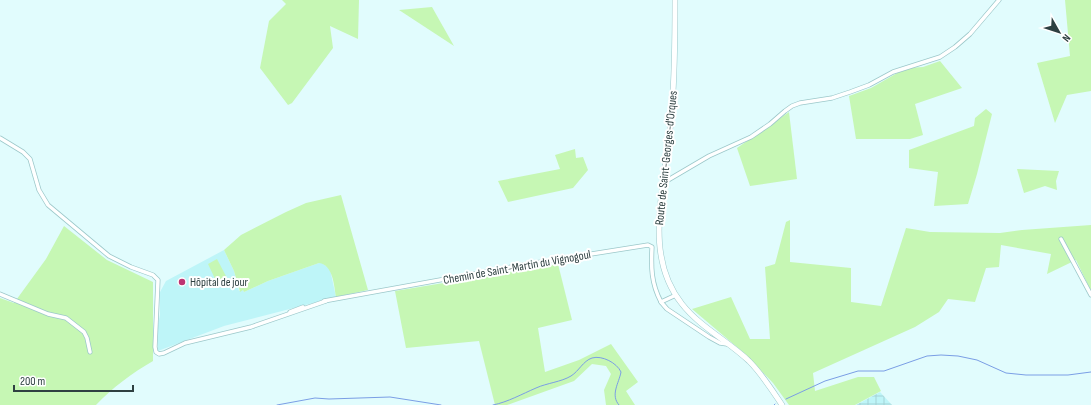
<svg xmlns="http://www.w3.org/2000/svg" width="1091" height="405" viewBox="0 0 1091 405" font-family="'Sofia Sans Condensed',sans-serif">
<style>
.built{fill:#bef5f8}
.industrial{fill:url(#industrial-grid)}
.grass{fill:#c6f7b4}
.lines{fill:none;stroke-linecap:round;stroke-linejoin:round}
.stream{stroke:#7a9ee5;stroke-width:1}
.street-casing{stroke:#9cc8ca;stroke-width:5}
.secondary-casing{stroke:#9cc8ca;stroke-width:6}
.street{stroke:#fff;stroke-width:3.5}
.secondary{stroke:#fff;stroke-width:5}
.poi-dot{fill:#bd3472;stroke:#fff;stroke-width:1.5}
.labels{text-anchor:middle;stroke-width:4;stroke-linejoin:round;paint-order:stroke}
.street-label{font-size:12px;fill:#2e4041;stroke:#fff}
.poi-label{font-size:12px;fill:#2e4041;stroke:#fff;text-anchor:start}
</style>
<defs>
<pattern id="industrial-grid" width="8" height="8" patternUnits="userSpaceOnUse"><rect width="8" height="8" fill="#bef5f8"/><path d="M0 4h8M4 0v8" fill="none" stroke="#a4d3d6"/></pattern>
</defs>
<rect width="100%" height="100%" fill="#e1fcfd"/>
<path class="built" d="M224,250L234,271L239,291L243,290L244,292L268,281L319,263H322L330,269L336,297L224,326L158,351V326L160,315V292L166,281Z"/>
<path class="industrial" d="M880,392L892,405H856Z"/>
<g class="grass">
<path d="M282,0H359L358,39L330,26L333,48L292,103L288,105L260,68L269,21L286,4Z"/>
<path d="M1065,0H1091V91L1067,95L1055,123L1037,63L1070,56Z"/>
<path d="M432,7L454,46L399,10Z"/>
<path d="M940,61L962,88L915,104L923,135L910,139H856L849,96L871,88L899,72L909,68L923,67Z"/>
<path d="M986,109L992,114L977,174L968,204L934,206L938,172L909,168V150L974,126L975,118Z"/>
<path d="M789,112L797,179L750,186L737,148Z"/>
<path d="M575,149L576,158L583,157L588,170L573,188L508,202L498,181L560,169L555,155Z"/>
<path d="M1017,169L1059,171L1056,181L1057,190L1045,186L1024,193Z"/>
<path d="M341,195L368,290L336,297C334,285 333,265 319,263L268,281L244,292L243,290L240,292L234,271L224,250L241,235L286,212L306,203Z"/>
<path d="M790,220V262L851,268V302L881,306L906,228L930,232L1000,233L1022,230L1091,225V291L1076,260L1047,274L1051,254L1001,245L999,267L986,268L975,302L948,299L939,312L915,327L813,373L815,391L858,377H874L881,391L855,405H789L773,383L744,353L692,309L731,297L750,339H770L765,267L775,264L786,222Z"/>
<path d="M64,226L107,260L153,282V361C132,373 112,388 96,405H0V298L14,303L46,259Z"/>
<path d="M217,259L227,278L217,283L208,264Z"/>
<path d="M558,264L572,320L538,328L545,372L579,360L611,344L638,382L626,391L635,405H606L604,390L611,374L606,366L592,364L574,381L507,405H495L479,341L406,348L395,291Z"/>
</g>
<g class="lines">
<g class="stream">
<path d="M786,399L825,381L858,371H884L927,356L941,355L958,356L977,360L1006,373L1026,375H1068L1091,372"/>
<path d="M277,405L315,398L329,399L390,397L441,405"/>
<path d="M493,405C508,402 522,394 536,388C547,383 561,382 571,376C579,371 583,361 592,358C602,355 617,363 621,372C619,383 610,395 619,405"/>
<path d="M774,405L775,404"/>
</g>
<defs>
<g id="street">
<path d="M0,138L23,152L30,159L39,190L48,205L109,256L131,267L153,275L158,280L155,347L156,352L159,354L164,353L185,343L251,327L326,301"/>
<path d="M663,183L709,156L751,137L770,124L785,111L792,106L800,103L832,98L850,92L869,85L893,72L940,57L955,47L970,34L999,0"/>
<path d="M1061,239L1091,295"/>
<path d="M0,294L48,314L66,318L84,332L87,338L90,352"/>
<path d="M324,301L522,265L648,245L652,247C651,267 651,283 661,302L676,295"/>
<path d="M661,302L667,309L709,337L720,343L727,344"/>
<path d="M290,312L303,307"/>
</g>
<path id="secondary" d="M675,0C675,35 675,71 672,106C671,126 668,147 665,167C659,214 650,264 682,304C700,327 728,341 749,361C762,374 772,390 782,405"/>
</defs>
<use href="#street" class="street-casing"/>
<use href="#secondary" class="secondary-casing"/>
<use href="#street" class="street"/>
<use href="#secondary" class="secondary"/>
</g>
<circle class="poi-dot" cx="182" cy="282" r="4"/>
<g class="labels">
<g class="street-label">
<text transform="translate(666 158) rotate(-84)" y="4">Route de Saint-Georges-d'Orques</text>
<text transform="translate(517 267) rotate(-10)" y="4">Chemin de Saint-Martin du Vignogoul</text>
</g>
<g class="poi-label">
<text x="190" y="286">Hôpital de jour</text>
</g>
</g>
<g transform="translate(1059 32) rotate(129)" stroke="#ffffff" stroke-width="3" paint-order="stroke">
<path d="M0-3L7 15L0 10L-7 15Z" fill="#2e4041"/>
<text y="-6" font-size="11" font-weight="bold" text-anchor="middle" fill="#2e4041">N</text>
</g>
<path d="M14 385v6h119v-6" fill="none" stroke="#2e4041" stroke-width="2"/>
<text x="20" y="385" font-size="12" fill="#2e4041" stroke="#ffffff" stroke-width="3" paint-order="stroke">200 m</text>
</svg>
